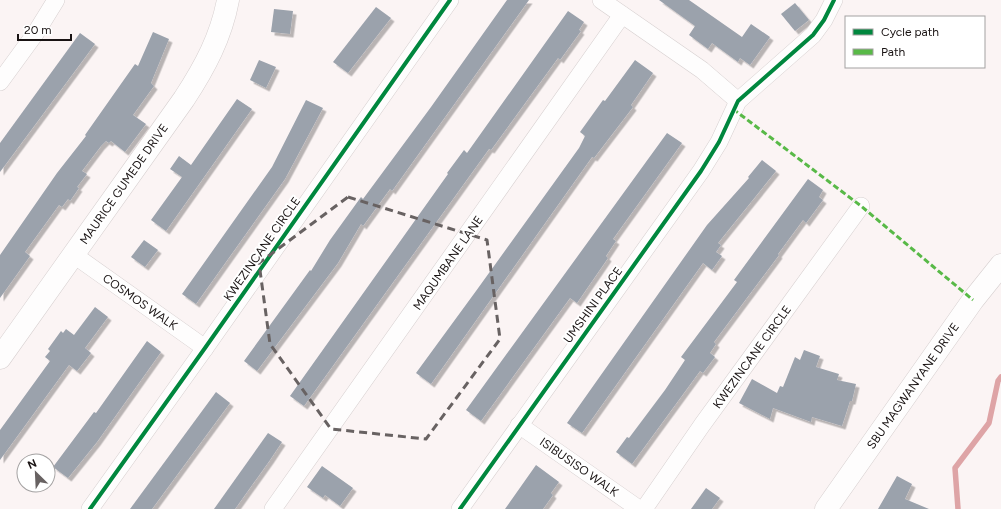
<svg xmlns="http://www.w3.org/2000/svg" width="1001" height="509" viewBox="0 0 1001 509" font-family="Figtree,sans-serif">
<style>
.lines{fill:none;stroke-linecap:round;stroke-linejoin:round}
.stream{stroke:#dea4a6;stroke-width:5.5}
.building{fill:#9ba2ac;filter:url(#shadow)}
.minor-casing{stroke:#d6cfcf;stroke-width:18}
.tertiary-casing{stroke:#d6cfcf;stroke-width:23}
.secondary-casing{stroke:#d6cfcf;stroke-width:23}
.minor{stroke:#fefdfd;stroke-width:17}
.tertiary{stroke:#fefdfd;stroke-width:22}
.secondary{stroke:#fefdfd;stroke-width:22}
.quiet{stroke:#58b947;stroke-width:3;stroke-dasharray:6 3;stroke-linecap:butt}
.cycleway-casing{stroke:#fff;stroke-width:6}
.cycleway{stroke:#00873e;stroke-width:4}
.marked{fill:none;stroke:#686262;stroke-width:3;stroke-dasharray:8 5;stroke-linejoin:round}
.labels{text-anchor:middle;stroke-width:4;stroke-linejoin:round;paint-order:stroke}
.street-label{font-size:12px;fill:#191313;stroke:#fff}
</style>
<defs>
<filter id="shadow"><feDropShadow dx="3.5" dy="3.5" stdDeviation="0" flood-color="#0004"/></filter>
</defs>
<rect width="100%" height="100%" fill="#fbf4f4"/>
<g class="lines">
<path class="stream" d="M958,509L955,468L989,423L998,381L1001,377"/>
</g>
<g class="building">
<path d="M507,0H529L392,191L390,189L363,226L361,224L338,263L257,371L244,361L310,270L311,271L330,240L361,197L363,199L431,107Z"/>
<path d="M659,0H689L742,37L751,24L770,37L750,65L740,58L738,62L712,43L708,49L689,35L695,26Z"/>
<path d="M795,3L809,20L795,31L781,14Z"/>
<path d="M376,7L391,18L348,73L333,62Z"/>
<path d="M274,9L293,11L290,34L271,32Z"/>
<path d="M568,11L584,22L579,30L581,31L560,60L558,58L491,150L489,149L304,406L290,396L448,174L447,173L464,150L467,153Z"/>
<path d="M153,32L169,39L151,83L154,86L133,115L146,124L125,152L111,141L109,143L106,141L101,146L82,171L87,174L77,187L79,188L70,201L68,199L62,207L59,205L25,252L30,256L0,298V255L57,173L86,136L85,135L135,64L138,66Z"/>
<path d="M80,33L95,44L0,172V143Z"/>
<path d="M259,60L276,67L266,88L250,80Z"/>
<path d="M635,60L653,73L631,105L633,107L594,158L592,157L431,384L416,373L476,291L579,148L585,136L580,132L603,100L605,101Z"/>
<path d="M237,99L252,109L166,231L151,220L182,177L170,169L179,156L191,165Z"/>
<path d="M306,100L323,108L285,179L196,304L182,294L272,167Z"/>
<path d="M667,133L682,143L613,239L616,241L606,256L608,258L577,303L570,298L481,421L466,410Z"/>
<path d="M762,160L776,171L718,243L721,245L716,252L722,256L712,270L703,263L582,433L567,423L707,225L749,178L748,177Z"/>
<path d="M808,179L823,190L819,197L823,200L806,223L803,220L778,254L779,255L714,342L716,344L710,353L715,357L703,373L700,371L632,464L616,452L627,437L629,438L665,390L685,360L681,357L737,282L734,280Z"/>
<path d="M144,240L158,250L145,267L131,257Z"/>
<path d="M95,307L108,317L85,348L91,353L77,371L69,365L0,460V430L50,361L45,357L50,351L48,349L61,331L63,333L66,329L74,335Z"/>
<path d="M147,341L161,352L97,442L68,478L53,467L94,412L96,413Z"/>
<path d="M804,350L820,356L816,367L839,374L837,380L856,384L852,401H850L842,426L812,417L811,422L773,408L770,419L739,403L752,379L777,393L780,386L783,387L795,357L800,360Z"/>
<path d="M216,392L230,403L152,509H130Z"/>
<path d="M268,433L282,442L270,460L235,509H214Z"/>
<path d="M536,465L559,482L551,493L553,495L543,509H505Z"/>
<path d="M322,466L353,488L340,506L325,495L323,498L307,487Z"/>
<path d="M897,476L912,484L905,499L929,509H878Z"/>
<path d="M706,488L720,498L712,509H691Z"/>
</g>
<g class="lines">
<defs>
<g id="minor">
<path d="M601,0L702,70L738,101"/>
<path d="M0,82L35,34L56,0"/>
<path d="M74,255L205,348"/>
<path d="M519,425L639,509"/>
<path d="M90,509L205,348L450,0"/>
<path d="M273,509L622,15"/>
<path d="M460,509L701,171L719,142L738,101L813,35L824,20L834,0"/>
<path d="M644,509L702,425L861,206"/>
</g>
<path id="tertiary" d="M0,358L184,99C205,67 221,37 228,0"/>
<path id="secondary" d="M826,509L973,300L1001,265"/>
</defs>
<use href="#minor" class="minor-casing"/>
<use href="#tertiary" class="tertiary-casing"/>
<use href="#secondary" class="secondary-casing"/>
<use href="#minor" class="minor"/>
<use href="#tertiary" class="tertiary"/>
<use href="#secondary" class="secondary"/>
<path class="quiet" d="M733,109L861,206L973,300"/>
<defs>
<g id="cycleway">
<path d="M90,509L205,348L450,0"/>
<path d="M460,509L701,171L719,142L738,101L813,35L824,20L834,0"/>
</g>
</defs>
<use href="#cycleway" class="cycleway-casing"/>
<use href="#cycleway" class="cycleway"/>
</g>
<path class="marked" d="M348,197L487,240L500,339L426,439L331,429L270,344L259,263Z"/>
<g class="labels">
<g class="street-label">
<text transform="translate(124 184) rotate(-55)" y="4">MAURICE GUMEDE DRIVE</text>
<text transform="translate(262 249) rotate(-55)" y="4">KWEZINCANE CIRCLE</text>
<text transform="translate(448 263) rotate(-55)" y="4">MAQUMBANE LANE</text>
<text transform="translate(140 302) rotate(35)" y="4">COSMOS WALK</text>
<text transform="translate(593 305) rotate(-54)" y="4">UMSHINI PLACE</text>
<text transform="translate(752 357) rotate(-54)" y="4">KWEZINCANE CIRCLE</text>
<text transform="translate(913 386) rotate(-55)" y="4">SBU MAGWANYANE DRIVE</text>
<text transform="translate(579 467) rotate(35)" y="4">ISIBUSISO WALK</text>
</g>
</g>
<rect x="845" y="16" width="140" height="52" fill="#ffffff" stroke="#a3a1a1"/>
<rect x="853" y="29" width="20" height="6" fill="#00873e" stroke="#a3a1a1"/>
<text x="881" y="36" font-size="12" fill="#191313">Cycle path</text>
<rect x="853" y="49" width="20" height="6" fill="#58b947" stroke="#a3a1a1"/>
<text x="881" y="56" font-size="12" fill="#191313">Path</text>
<g transform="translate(36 473) rotate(336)"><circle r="19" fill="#ffffff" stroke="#a3a1a1"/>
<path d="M0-3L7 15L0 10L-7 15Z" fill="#686262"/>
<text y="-6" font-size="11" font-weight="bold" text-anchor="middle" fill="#191313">N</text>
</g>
<path d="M18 34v6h53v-6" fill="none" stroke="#191313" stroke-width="2"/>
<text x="24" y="34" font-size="12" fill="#191313" stroke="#ffffff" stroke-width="3" paint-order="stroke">20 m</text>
</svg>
